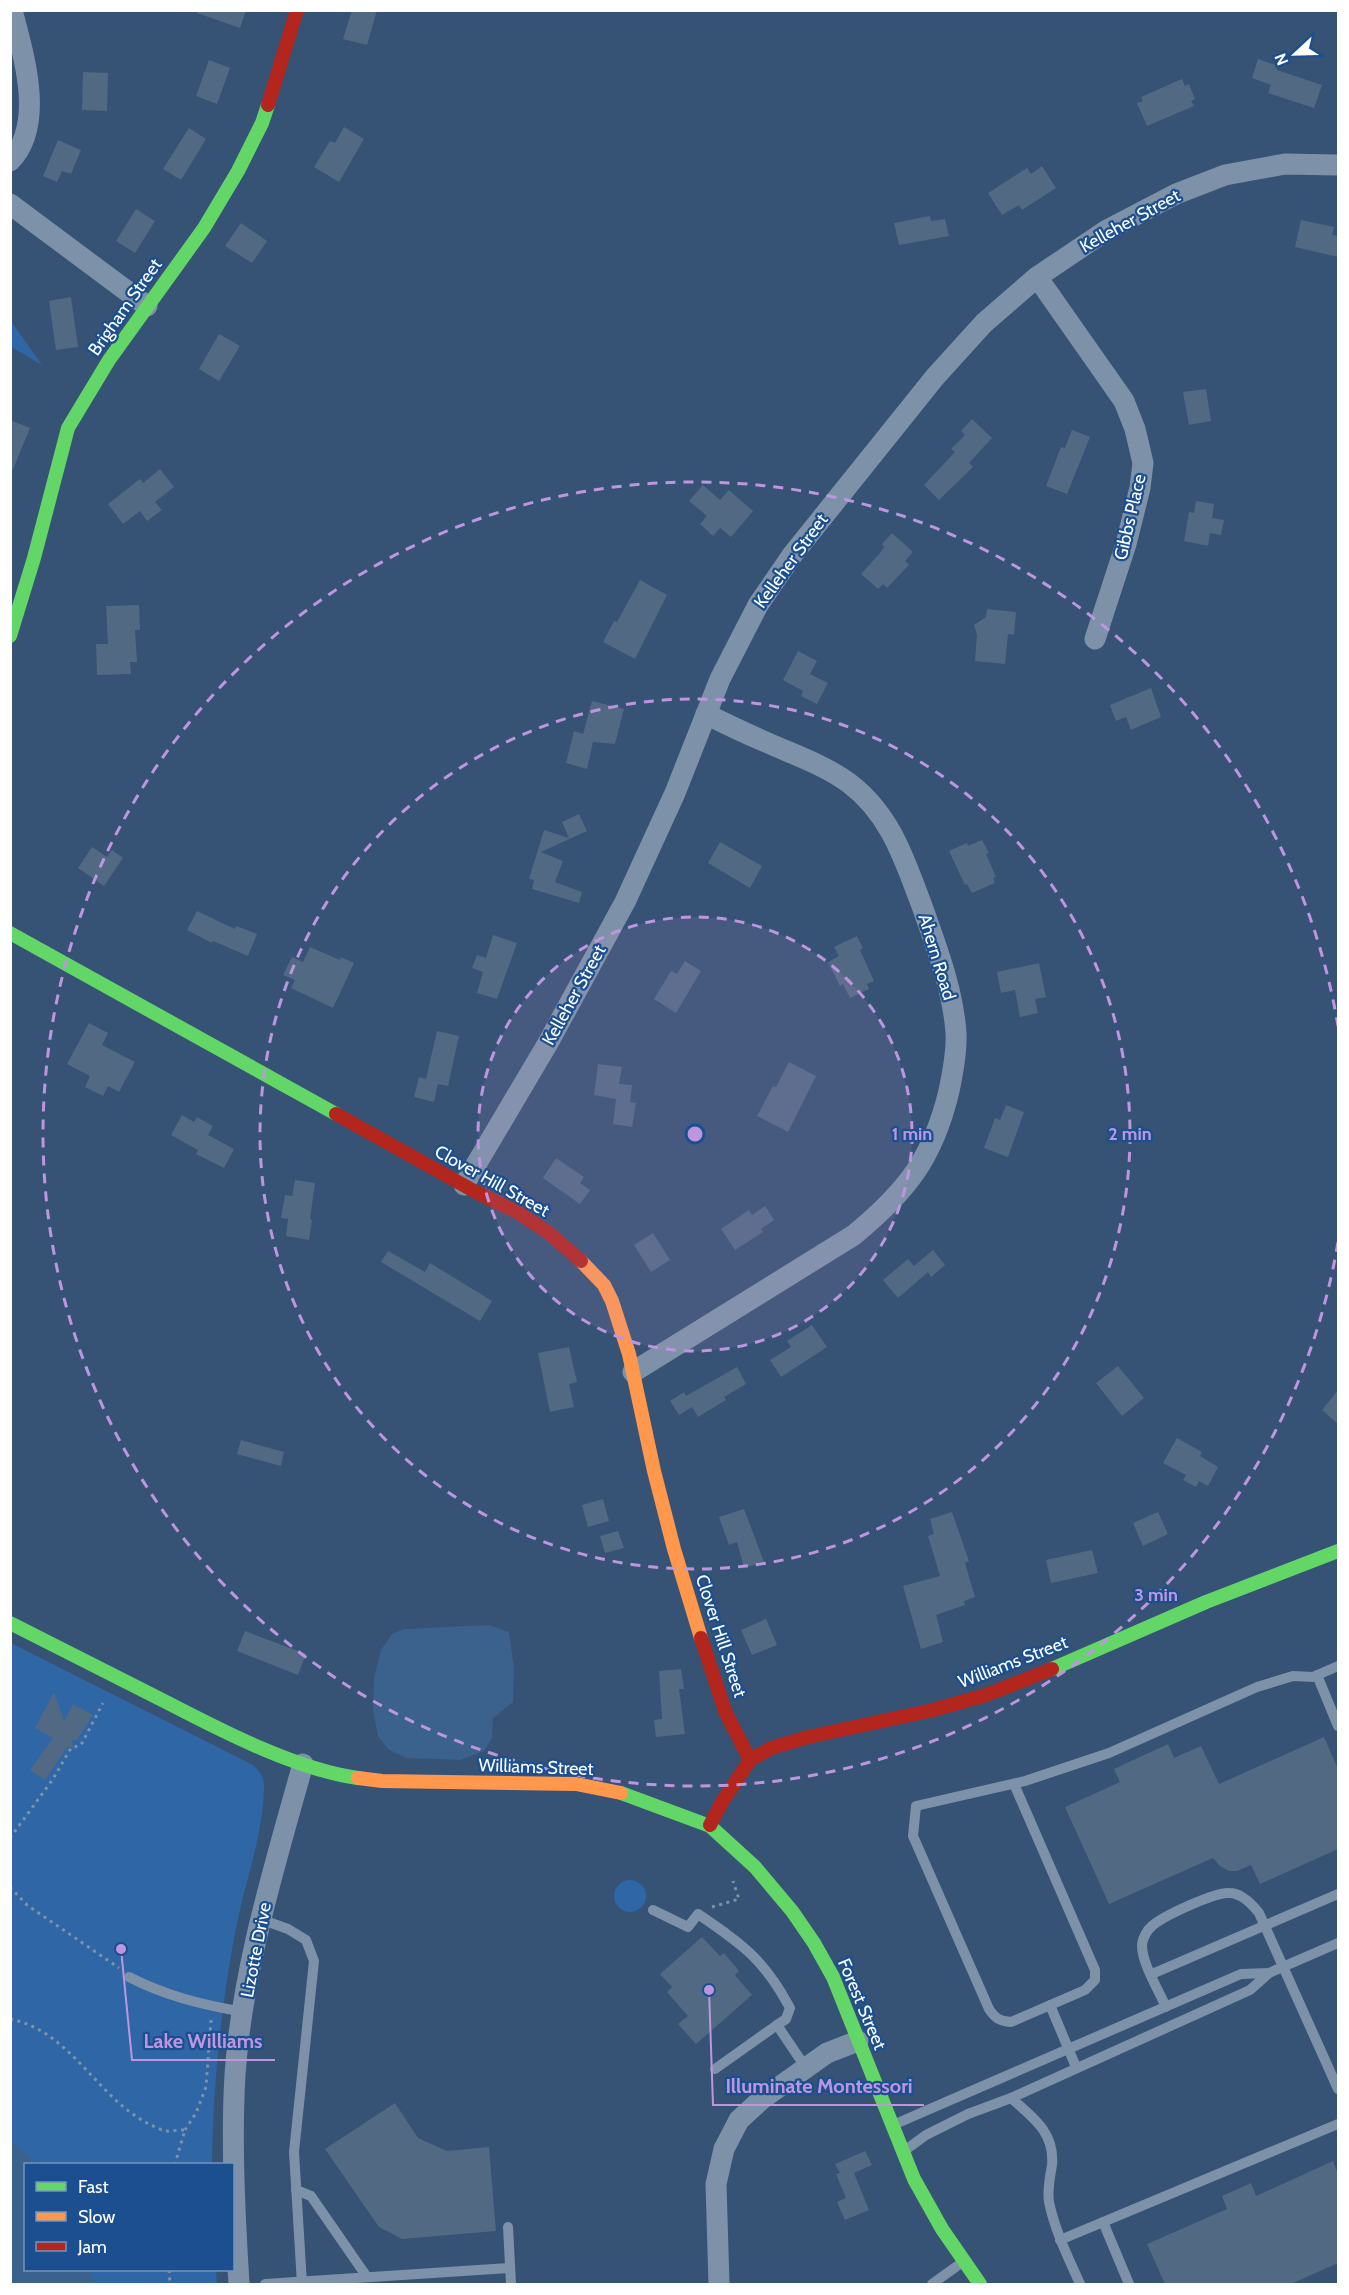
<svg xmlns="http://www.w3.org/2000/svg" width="1349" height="2295" viewBox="0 0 1349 2295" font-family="Cabin,sans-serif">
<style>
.green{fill:#2f66a5}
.water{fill:#3b618d}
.building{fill:#526984}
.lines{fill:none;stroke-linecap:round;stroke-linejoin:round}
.path{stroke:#7d92a8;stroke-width:3;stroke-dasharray:3 4.5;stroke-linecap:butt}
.lane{stroke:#7d92a8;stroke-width:10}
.street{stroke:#7d92a8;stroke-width:21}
.fast{stroke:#63d668;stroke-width:14}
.slow{stroke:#ff974d;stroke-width:14}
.jam{stroke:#b3261e;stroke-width:14}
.ring{fill:none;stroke:#bd96df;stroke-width:3;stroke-dasharray:10 8}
.labels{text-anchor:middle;stroke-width:4.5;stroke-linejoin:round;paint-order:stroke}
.street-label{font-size:18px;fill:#fff;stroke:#1b4f8f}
.centre{fill:#bd96df;stroke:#1b4f8f;stroke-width:3}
.ring-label{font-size:18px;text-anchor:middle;font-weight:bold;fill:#bd96df;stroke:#1b4f8f;stroke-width:4.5;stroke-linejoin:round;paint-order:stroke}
.leader{fill:none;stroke:#bd96df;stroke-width:2}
.callout-dot{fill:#bd96df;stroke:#1b4f8f;stroke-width:2}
.callout-label{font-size:20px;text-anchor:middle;font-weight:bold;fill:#bd96df;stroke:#1b4f8f;stroke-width:4.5;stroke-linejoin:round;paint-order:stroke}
</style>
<rect width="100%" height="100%" fill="#365274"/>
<g class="green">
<path d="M10,321H11L42,365L11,347Z"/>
<path d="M11,1643L253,1765C260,1772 265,1778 264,1789C263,1835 245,1882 236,1928C221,2006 213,2085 212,2164H26V2270H216L217,2284H11Z"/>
<circle cx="630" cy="1896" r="16"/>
</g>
<g class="water">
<path d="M489,1625L509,1632L514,1669L513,1702L493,1718L492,1738L484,1751L460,1760L406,1758L388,1749L378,1736L373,1710L374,1677L381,1650L392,1634L404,1629Z"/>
<path d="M11,2142L38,2164H26V2270H91L94,2284H11Z"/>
</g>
<g class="building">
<path d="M197,10H246L240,28L197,13Z"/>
<path d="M352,10H377L367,45L343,39Z"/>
<path d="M1258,59L1278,66L1277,70L1322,85L1314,108L1268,93L1271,85L1252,78Z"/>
<path d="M209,60L230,68L217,104L196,96Z"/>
<path d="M83,72L108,73L107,111L82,110Z"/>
<path d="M1182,79L1185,86L1189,84L1195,99L1191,101L1194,106L1147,126L1137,103L1143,101L1141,97Z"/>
<path d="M344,127L364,139L339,182L314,167L330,141L335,143Z"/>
<path d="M189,128L206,139L181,180L163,169Z"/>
<path d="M58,140L81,150L71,174L62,171L57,182L43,176Z"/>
<path d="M1042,166L1056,188L1022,210L1019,205L1002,215L988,193L1027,168L1031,174Z"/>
<path d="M136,209L155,221L135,253L116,241Z"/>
<path d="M930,216L931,221L945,219L949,236L899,245L894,223Z"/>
<path d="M1301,220L1334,227L1332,235L1338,236V257L1295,247Z"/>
<path d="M241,223L267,241L252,263L225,246Z"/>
<path d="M71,297L78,347L56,350L49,301Z"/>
<path d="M219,334L240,346L219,381L199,369Z"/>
<path d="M1206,389L1211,421L1189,425L1183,392Z"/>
<path d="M972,419L992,438L969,463L973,467L939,500L924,485L955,452L951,449L965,435L961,431Z"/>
<path d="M10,420L30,428L11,474H10Z"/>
<path d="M1072,430L1090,437L1067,494L1046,486L1061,447L1065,448Z"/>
<path d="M160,469L174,487L155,502L162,510L147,521L140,511L123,524L108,504L140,479L143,483Z"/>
<path d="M703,485L720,500L729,490L753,511L731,537L720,528L713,536L700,524L707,516L689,501Z"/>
<path d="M1196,501L1214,504L1212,518L1224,520L1221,535L1210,533L1208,546L1184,541L1189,512L1194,513Z"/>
<path d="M892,533L913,552L905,561L909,565L887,588L883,584L878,589L861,574L880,553L884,547L882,544Z"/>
<path d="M640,580L667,595L635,659L603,642L614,621L617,622Z"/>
<path d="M139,605L140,630H135L137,662H130L131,674L97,675L96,644H108L106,606Z"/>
<path d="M987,609L1016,612L1014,635L1008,634L1005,664L975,661L977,635L974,625L986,617Z"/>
<path d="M798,651L817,661L810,674L828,683L817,704L801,696L803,691L783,680Z"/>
<path d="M1151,688L1161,717L1131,730L1126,717L1116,721L1110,705Z"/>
<path d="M592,701L624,709L615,744L593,742L587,769L566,763L574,731L583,734Z"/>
<path d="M579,814L587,831L541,852L563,861L555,882L582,892L579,903L532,889L534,880L529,879L544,830L569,838L562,822Z"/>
<path d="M982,840L989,853L986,854L996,877L993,878L995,883L972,893L967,884L965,885L949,851L967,843L968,846Z"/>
<path d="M720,842L762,866L750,888L708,863Z"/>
<path d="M92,847L107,857L112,850L123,858L104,886L78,868Z"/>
<path d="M197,911L235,929L236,926L257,934L248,956L213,941L212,943L187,930Z"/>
<path d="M493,935L517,943L497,999L477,993L483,972L472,968L477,955L486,958Z"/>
<path d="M857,936L863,948L860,950L874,981L867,984L869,989L850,998L843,984L840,986L828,962L839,956L834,947Z"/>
<path d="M310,947L340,960L341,957L354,963L333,1008L291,988L295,980L283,975L292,957L303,962Z"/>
<path d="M685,961L701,971L676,1013L654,999L671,971L677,974Z"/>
<path d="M1039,963L1046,997L1035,999L1038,1013L1020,1017L1015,990L1001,993L997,972Z"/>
<path d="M89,1023L108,1033L102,1045L135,1062L119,1092L108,1086L103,1096L85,1087L90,1076L67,1064Z"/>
<path d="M437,1031L459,1036L448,1086L438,1084L434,1102L414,1097L419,1077L426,1079Z"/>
<path d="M789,1062L816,1076L788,1132L757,1116L773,1086L776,1087Z"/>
<path d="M598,1064L622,1067L619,1084L632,1085L630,1102L636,1103L632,1127L613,1124L616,1099L594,1095Z"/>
<path d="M1006,1105L1024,1112L1008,1157L984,1148L995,1118L1000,1120Z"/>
<path d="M182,1115L194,1122L197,1117L213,1126L208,1135L234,1149L224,1168L196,1154L198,1150L171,1135Z"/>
<path d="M556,1158L584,1177L580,1183L590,1190L580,1204L543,1178Z"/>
<path d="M295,1180L315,1183L310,1219L312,1220L309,1240L286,1236L288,1219L281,1218L285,1195L292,1196Z"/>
<path d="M765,1206L774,1220L761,1229L763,1232L735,1250L721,1229L749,1210L752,1215Z"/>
<path d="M653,1233L670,1260L651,1272L634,1245Z"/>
<path d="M933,1250L945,1265L931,1277L928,1272L898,1298L883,1280L908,1259L914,1266Z"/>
<path d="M388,1251L425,1272L430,1263L492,1301L480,1321L381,1262Z"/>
<path d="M812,1325L827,1347L781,1377L770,1360L791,1347L787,1341Z"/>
<path d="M569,1347L577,1382L569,1384L574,1407L550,1412L538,1353Z"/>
<path d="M1118,1366L1144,1398L1122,1416L1096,1383Z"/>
<path d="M737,1367L746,1384L724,1397L726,1400L698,1417L692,1407L679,1415L670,1401L684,1392L686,1396Z"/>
<path d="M1338,1390V1424L1322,1410Z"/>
<path d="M1177,1438L1202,1452L1200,1456L1218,1467L1208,1486L1199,1481L1196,1487L1183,1480L1186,1475L1163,1463Z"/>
<path d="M241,1440L284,1452L281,1466L237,1454Z"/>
<path d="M603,1499L609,1521L588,1527L582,1505Z"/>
<path d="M744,1509L764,1562L744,1568L737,1542L729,1545L719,1517Z"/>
<path d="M952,1512L969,1561L965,1563L975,1597L964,1601L965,1605L936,1615L943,1642L921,1649L903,1586L940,1576L928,1536L934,1534L930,1519Z"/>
<path d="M1158,1512L1168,1534L1143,1546L1133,1523Z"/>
<path d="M618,1531L624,1548L605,1553L600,1536Z"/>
<path d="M1092,1550L1098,1573L1051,1583L1046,1560Z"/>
<path d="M766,1619L777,1645L752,1655L741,1630Z"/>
<path d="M245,1631L306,1654L298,1675L237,1651Z"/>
<path d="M681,1669L684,1689H679L685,1734L656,1737L654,1720L662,1719L659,1671Z"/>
<path d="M54,1692L64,1721L73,1704L93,1715L76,1741L73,1739L72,1742L74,1749L68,1746L45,1780L30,1770L53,1738L35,1728Z"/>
<path d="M1324,1737L1338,1769V1849L1260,1884L1251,1865L1237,1871H1229L1220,1866L1213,1858L1109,1904L1065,1807L1120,1782L1114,1769L1168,1744L1174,1758L1201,1746L1219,1784Z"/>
<path d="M702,1937L720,1956L724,1953L739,1971L735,1975L752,1995L696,2044L678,2024L688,2016L667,1992L672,1987L660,1974Z"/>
<path d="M395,2103L418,2138L447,2151L489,2147L496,2231L402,2239L379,2227L325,2149Z"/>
<path d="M865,2151L872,2165L854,2173L869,2210L845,2220L837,2202L846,2198L836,2174L840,2173L835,2164Z"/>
<path d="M1333,2161L1338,2174V2263L1291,2284H1165L1147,2244L1227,2209L1222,2196L1251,2183L1256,2196Z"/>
</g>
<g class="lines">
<g class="path">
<path d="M10,1838L53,1779L71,1748L81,1745L103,1703"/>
<path d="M10,1887L27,1905L119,1968"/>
<path d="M712,1907L739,1899L733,1881"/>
<path d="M10,2019C71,2031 97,2098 149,2124C154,2126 160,2130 166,2131C172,2131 179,2130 185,2130L175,2164"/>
<path d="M185,2130L196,2113L206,2087L211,2020"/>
<path d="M169,2270L170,2284"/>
</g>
<g class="lane">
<path d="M1317,1675L1338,1726"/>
<path d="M1014,1784L1095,1970V1980L1085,1990L1011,2022C999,2021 995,2018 989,2009L913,1836L916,1806L1025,1781L1109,1753L1257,1687L1293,1676L1313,1677L1338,1666"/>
<path d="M653,1910L688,1927L698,1914C742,1944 764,1959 790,2008L786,2019L777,2025L806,2068"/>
<path d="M260,1919L288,1929L306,1940L314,1961L294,2152L302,2284"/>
<path d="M1152,1974L1338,1894"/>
<path d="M129,1977C166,1996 203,2005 244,2012"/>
<path d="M1050,2005L1076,2067"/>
<path d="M1166,2007C1159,1991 1142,1963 1142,1946C1142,1939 1147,1930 1152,1926C1163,1916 1215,1892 1229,1893C1241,1893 1252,1904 1259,1913L1338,2089"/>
<path d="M715,2069L777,2025"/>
<path d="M1011,2098C1033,2117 1055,2133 1052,2165C1050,2177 1047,2190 1049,2202C1055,2231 1068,2257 1080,2284"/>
<path d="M893,2125L1241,1974L1269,1973L1338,1943"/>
<path d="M904,2151L926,2135L968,2114L1011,2098L1250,1990L1269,1973"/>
<path d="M296,2190L311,2196L367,2277"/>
<path d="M1103,2222L1129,2284"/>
<path d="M508,2227L511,2284"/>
<path d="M1060,2240L1338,2124"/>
<path d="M265,2284L509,2268"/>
<path d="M932,2284L964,2261"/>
</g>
<g class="street">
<path d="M10,161C46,124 23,53 12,10"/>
<path d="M10,204L147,306"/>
<path d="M1037,277L1124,401L1135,429L1143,463L1140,488L1126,544L1095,639"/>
<path d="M464,1185L548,1043L625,902L675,793L720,679L758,605L793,554L935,377L984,323L1037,277L1107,230L1176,194L1225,175L1285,164L1338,165"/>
<path d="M633,1372L854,1235C907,1191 933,1158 949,1091C953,1072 957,1052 956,1033C953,989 936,946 922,906C904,859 891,815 849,783C824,765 795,755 768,743C747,734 726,724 706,714"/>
<path d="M239,2284C235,2217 231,2142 235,2075C242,1970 275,1865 303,1764"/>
<path d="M719,2284L716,2184L724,2149L739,2120L762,2099L827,2053L858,2041"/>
</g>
<g class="fast">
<path d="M10,636L34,558L68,428L109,360L204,228L238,171L262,123L268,105"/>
<path d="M10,933L336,1114"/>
<path d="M10,1623C63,1650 117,1677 170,1704C224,1732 298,1770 358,1778"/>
<path d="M1052,1669L1206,1602L1338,1551"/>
<path d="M621,1793L710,1826L755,1867L792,1911L814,1943L833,1977L914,2179L942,2229L980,2284"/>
</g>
<g class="slow">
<path d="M581,1261L604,1285L612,1301L629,1354L654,1471L674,1549L701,1638"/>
<path d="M358,1778L382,1781L576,1784L621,1793"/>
</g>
<g class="jam">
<path d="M268,105L297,10"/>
<path d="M336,1114L474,1191L519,1213L550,1234L581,1261"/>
<path d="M701,1638L725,1711L750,1760"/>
<path d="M710,1825L722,1802L750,1760L771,1748L808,1737L933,1710L986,1695L1052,1669"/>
</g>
</g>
<circle cx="695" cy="1134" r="217" fill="#bd96df" fill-opacity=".12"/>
<g class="ring">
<circle cx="695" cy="1134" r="217"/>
<circle cx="695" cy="1134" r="435"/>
<path d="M1338 1242A652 652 0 1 1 1338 1026"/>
</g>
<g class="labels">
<g class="street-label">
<text transform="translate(1130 221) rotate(-29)" y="6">Kelleher Street</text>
<text transform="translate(125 307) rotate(-55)" y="6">Brigham Street</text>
<text transform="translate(1130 517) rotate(-77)" y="6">Gibbs Place</text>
<text transform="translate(791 561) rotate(-54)" y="6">Kelleher Street</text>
<text transform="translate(937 957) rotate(73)" y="6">Ahern Road</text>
<text transform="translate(574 995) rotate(-61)" y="6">Kelleher Street</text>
<text transform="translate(492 1181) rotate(29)" y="6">Clover Hill Street</text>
<text transform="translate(721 1636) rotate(72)" y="6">Clover Hill Street</text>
<text transform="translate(1013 1662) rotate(-21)" y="6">Williams Street</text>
<text transform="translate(536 1767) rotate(2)" y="6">Williams Street</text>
<text transform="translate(256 1950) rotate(-79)" y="6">Lizotte Drive</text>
<text transform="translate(862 2004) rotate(67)" y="6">Forest Street</text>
</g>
</g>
<circle cx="695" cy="1134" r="9" class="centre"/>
<g class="ring-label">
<text x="912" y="1140">1 min</text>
<text x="1130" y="1140">2 min</text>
<text x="1156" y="1601">3 min</text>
</g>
<path class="leader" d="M121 1949L132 2060H275M709 1990L713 2105H924"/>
<g class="callout-dot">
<circle cx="121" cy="1949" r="6"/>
<circle cx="709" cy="1990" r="6"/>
</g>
<g class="callout-label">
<text x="203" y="2048">Lake Williams</text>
<text x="819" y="2093">Illuminate Montessori</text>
</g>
<rect width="1349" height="2295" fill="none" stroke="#ffffff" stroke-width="24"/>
<rect x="24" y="2163" width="210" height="108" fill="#1b4f8f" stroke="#7695bc" stroke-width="1.5"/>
<rect x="36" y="2182" width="30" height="9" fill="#63d668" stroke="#7695bc" stroke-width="1.5"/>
<text x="78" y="2193" font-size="18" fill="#ffffff">Fast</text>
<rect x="36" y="2212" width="30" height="9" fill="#ff974d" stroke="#7695bc" stroke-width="1.5"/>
<text x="78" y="2223" font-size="18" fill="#ffffff">Slow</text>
<rect x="36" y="2242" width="30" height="9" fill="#b3261e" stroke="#7695bc" stroke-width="1.5"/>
<text x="78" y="2253" font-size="18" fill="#ffffff">Jam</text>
<g transform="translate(1295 54) rotate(248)" stroke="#1b4f8f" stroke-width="4.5" paint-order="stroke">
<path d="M0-4.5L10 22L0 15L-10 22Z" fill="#ffffff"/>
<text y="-9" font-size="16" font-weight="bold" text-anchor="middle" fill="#ffffff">N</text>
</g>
</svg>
